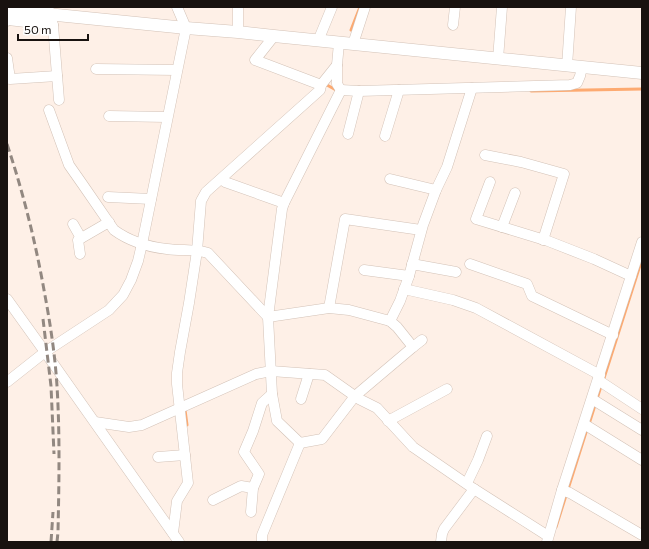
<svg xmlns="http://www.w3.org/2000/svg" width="649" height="549" viewBox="0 0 649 549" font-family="Commissioner,sans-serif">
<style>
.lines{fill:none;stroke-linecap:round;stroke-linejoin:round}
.stream{stroke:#fdaa71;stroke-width:3}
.minor-casing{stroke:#d3c2b7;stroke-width:11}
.tertiary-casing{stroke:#d3c2b7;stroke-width:13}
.minor{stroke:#fff;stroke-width:10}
.tertiary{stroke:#fff;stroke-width:12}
.rail{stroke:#928881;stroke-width:3;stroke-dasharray:8 4;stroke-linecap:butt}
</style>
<rect width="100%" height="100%" fill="#fef0e7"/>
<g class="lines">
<g class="stream">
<path d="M351,30L360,7"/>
<path d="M327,85L336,90"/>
<path d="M531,91L642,89"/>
<path d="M604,378L642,259"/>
<path d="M185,410L187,425"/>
<path d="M589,424L601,386"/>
<path d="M556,527L587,429"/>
</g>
<defs>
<g id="minor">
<path d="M48,7L53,25L59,100"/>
<path d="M7,21L8,20L53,25"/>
<path d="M453,25L455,7"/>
<path d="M238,32V7"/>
<path d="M274,36L255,60L321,85L337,65"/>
<path d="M318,41L332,7"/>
<path d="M339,43L337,65V84L341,90"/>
<path d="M353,44L365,7"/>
<path d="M7,58L10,79L57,76"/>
<path d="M498,59L502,7"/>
<path d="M567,66L571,7"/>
<path d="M96,69L177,70"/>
<path d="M341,90L359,91L570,85L577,83L580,76L582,67"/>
<path d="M49,110L69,165L83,185L114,230C129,241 149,247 167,249C181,251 196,249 208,253L268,317L329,308L349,310L390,321L400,301L409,276L423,225L436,190L447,167L472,88"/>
<path d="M109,116L167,117"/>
<path d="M348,134L359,91"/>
<path d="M385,136L399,90"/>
<path d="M485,155L521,162L564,174L543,240"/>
<path d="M390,179L436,190"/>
<path d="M225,182L284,203"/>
<path d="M490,182L476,219L548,241L594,259L631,276"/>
<path d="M108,197L151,199"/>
<path d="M73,224L81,238"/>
<path d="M502,227L515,193"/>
<path d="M80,254L78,240L109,222"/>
<path d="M412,264L456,272"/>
<path d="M470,264L527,284L532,296L613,335"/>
<path d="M364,270L409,276"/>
<path d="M404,289L453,300L476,308L600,375"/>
<path d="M7,299L45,352L179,542"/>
<path d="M329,308L345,219L421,230"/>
<path d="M390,321L397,327L413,347"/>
<path d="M598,380L642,409"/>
<path d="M7,382L45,352L109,310L123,295L131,280L138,261L142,244L186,28L177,7"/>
<path d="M301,399L309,374"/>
<path d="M592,399L642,430"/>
<path d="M388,421L447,389"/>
<path d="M95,422L129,427L142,425L256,374L271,371L325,375L359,399L377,408L413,447L474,489L548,536"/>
<path d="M584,424L642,460"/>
<path d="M300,443L322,439L355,396L413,347L422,340"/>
<path d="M158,457L185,455"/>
<path d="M467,483L478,460L487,436"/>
<path d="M562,490L570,493L642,535"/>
<path d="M213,500L241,486L253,488"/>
<path d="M251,512L253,488L259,474L244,452L253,431L262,403L272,394"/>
<path d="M173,533L177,501L188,483L177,384V373L180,352L189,303L197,251L201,201L206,192L320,90L321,85"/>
<path d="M262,542V535L300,443L277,421L272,394L268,317L282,209L284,203L341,90"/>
<path d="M441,542L442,534L444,529L474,489"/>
<path d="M547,542L562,490L642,242"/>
</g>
<path id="tertiary" d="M7,10L186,28L238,32L274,36L642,73"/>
</defs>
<use href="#minor" class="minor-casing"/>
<use href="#tertiary" class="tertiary-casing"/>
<use href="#minor" class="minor"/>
<use href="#tertiary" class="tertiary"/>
<g class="rail">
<path d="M7,144C23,192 35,240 44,290C50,322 55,354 57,386C60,435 59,483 58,532L57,542"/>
<path d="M43,319L51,386L54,454"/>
<path d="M51,542L53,512"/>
</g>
</g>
<rect width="649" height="549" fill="none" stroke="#18120f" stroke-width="16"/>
<path d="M18 34v6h70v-6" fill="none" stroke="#18120f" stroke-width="2"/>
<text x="24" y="34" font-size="12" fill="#18120f" stroke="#ffffff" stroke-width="3" paint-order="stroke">50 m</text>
</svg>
